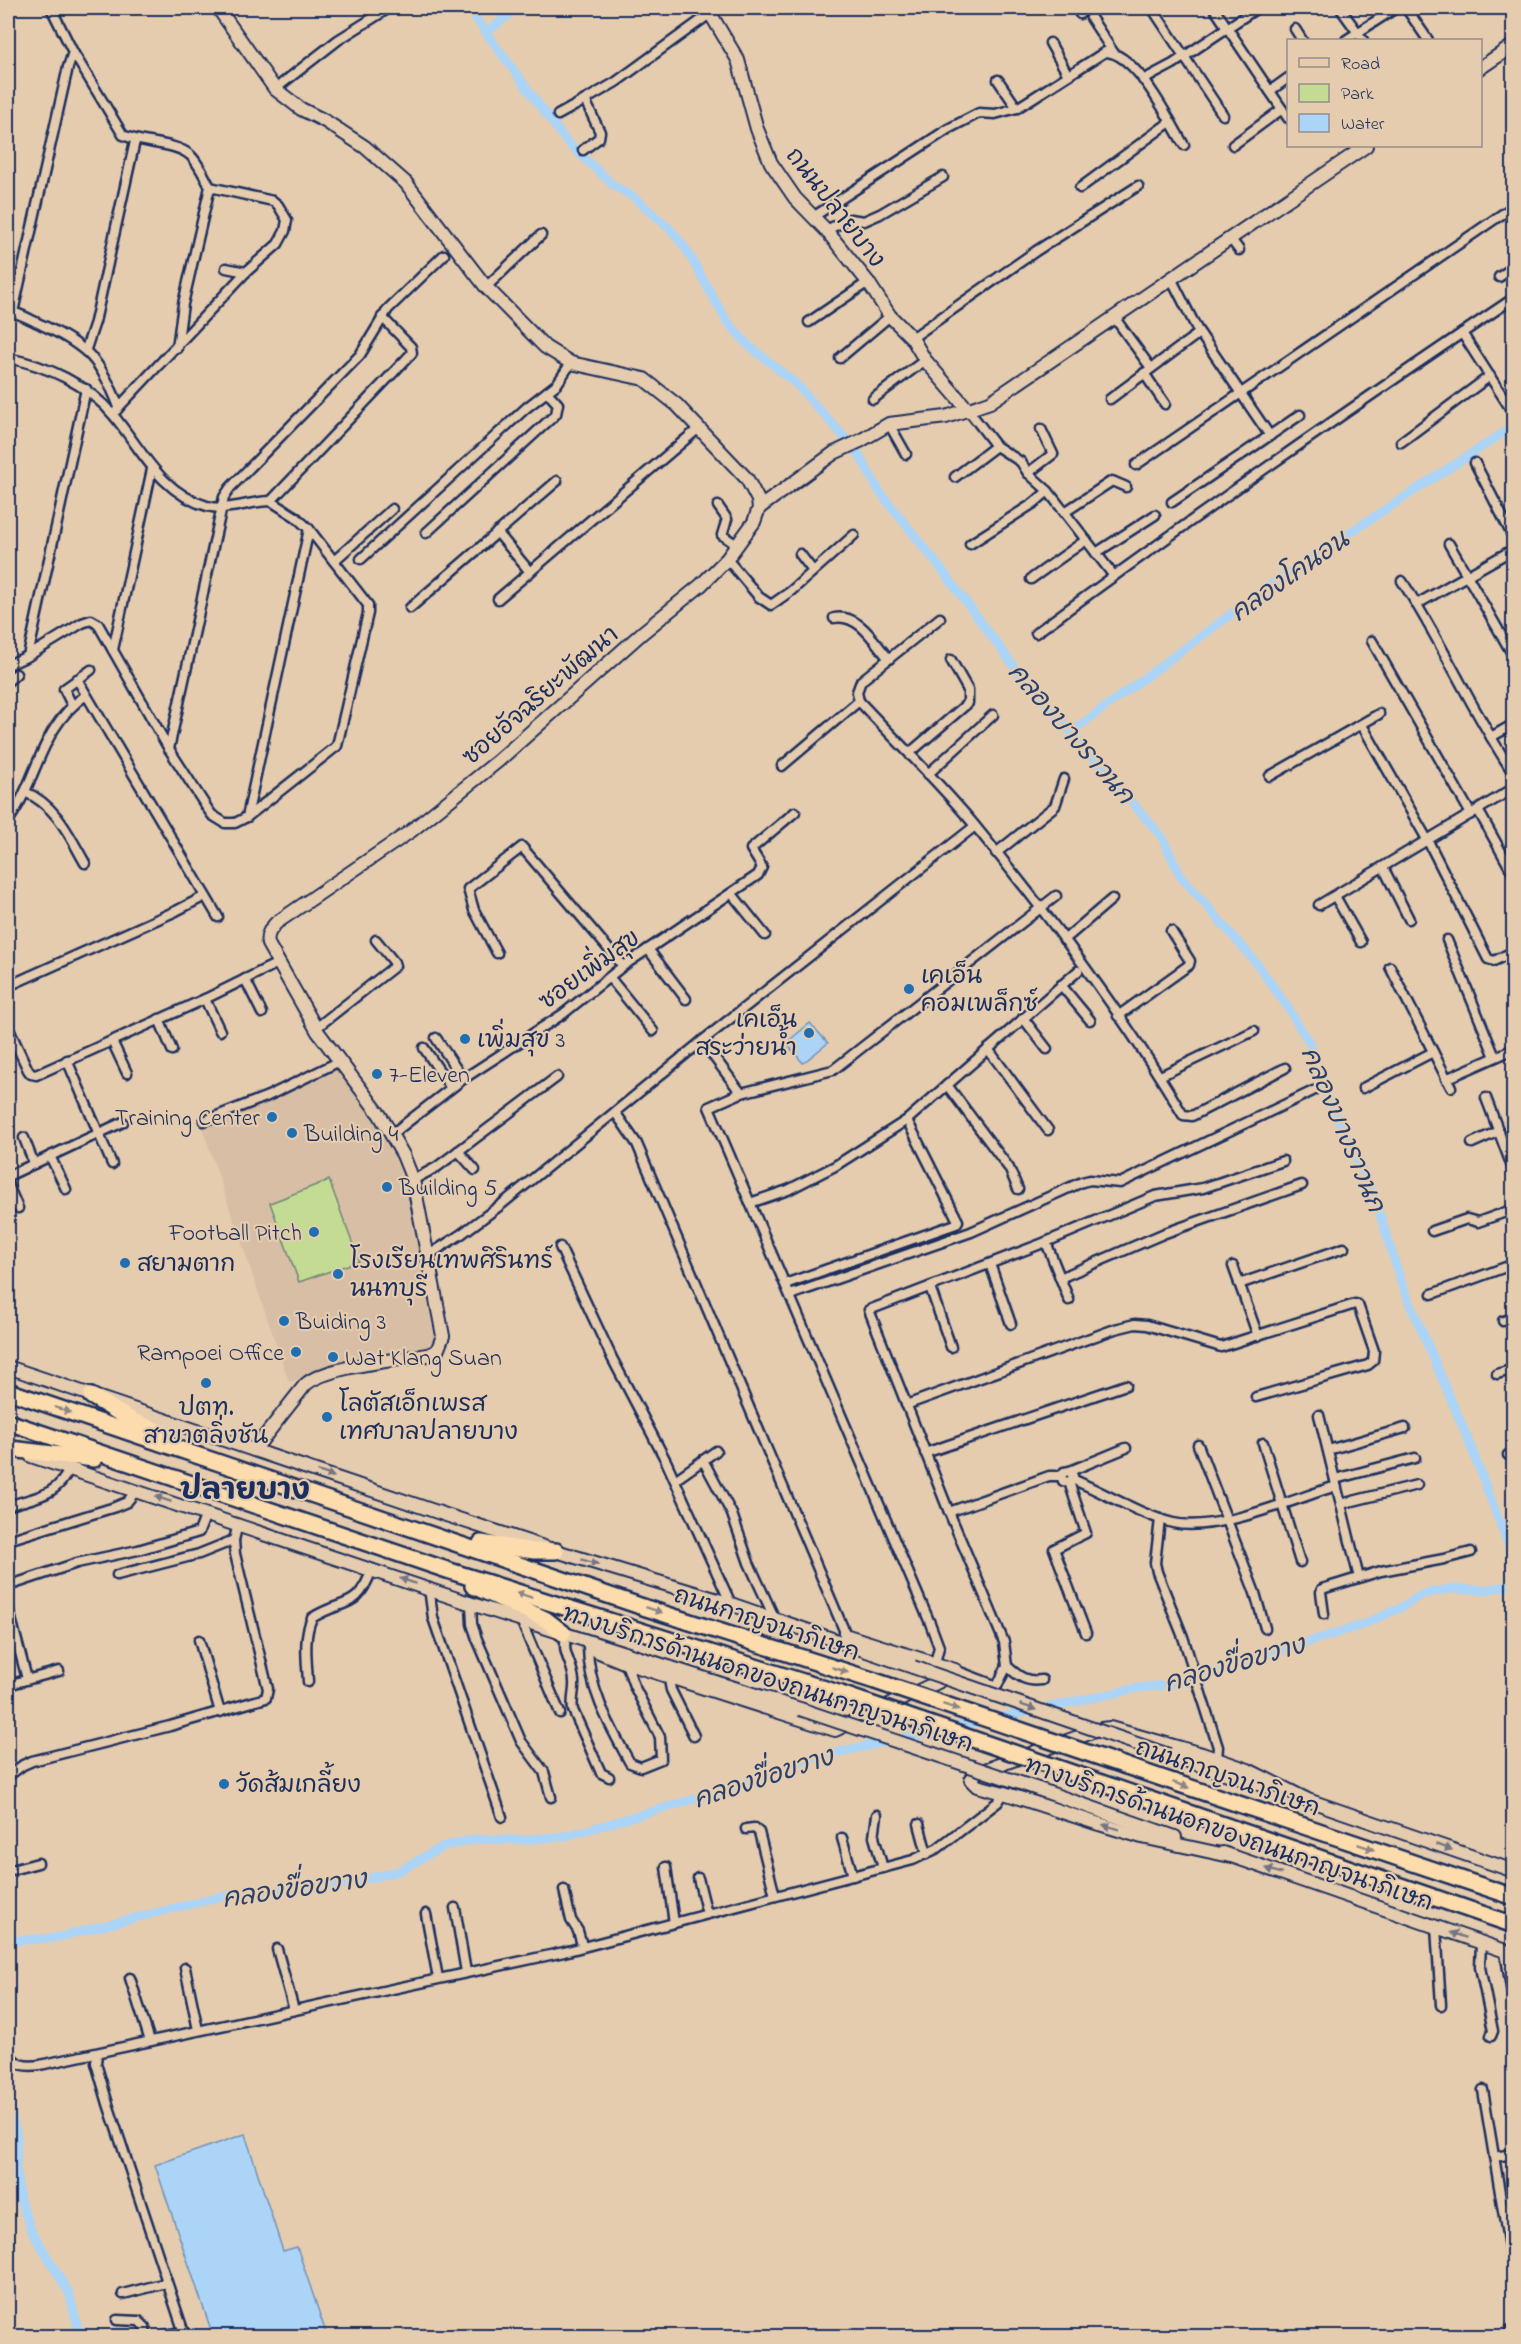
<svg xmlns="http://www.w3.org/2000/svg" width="1521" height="2344" viewBox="0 0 1521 2344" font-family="'Indie Flower','Playpen Sans Thai',sans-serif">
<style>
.built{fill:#d7bea5}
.green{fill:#c3db92;stroke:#6f8578;stroke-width:1.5}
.water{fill:#abd4f6;stroke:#7192b9;stroke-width:1.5}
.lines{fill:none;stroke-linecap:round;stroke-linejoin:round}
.canal{stroke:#abd4f6;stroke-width:9}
.street-casing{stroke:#1b2f5e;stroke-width:13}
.secondary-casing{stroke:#1b2f5e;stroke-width:16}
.highway-casing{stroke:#1b2f5e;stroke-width:20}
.street{stroke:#e6ccae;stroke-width:8}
.secondary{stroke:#e6ccae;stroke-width:12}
.highway{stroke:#fcdcac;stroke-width:15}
.secondary-bridge-casing{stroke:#1b2f5e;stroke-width:16;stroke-linecap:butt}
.highway-bridge-casing{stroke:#1b2f5e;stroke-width:20;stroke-linecap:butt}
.secondary-bridge{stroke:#e6ccae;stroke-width:12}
.highway-bridge{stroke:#fcdcac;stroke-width:15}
.oneway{fill:#8c8685}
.oneway2{fill:#767682}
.poi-dot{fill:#1f6fb2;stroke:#e6ccae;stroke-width:2}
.labels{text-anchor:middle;stroke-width:4.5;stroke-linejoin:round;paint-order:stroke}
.street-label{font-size:24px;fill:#1b2f5e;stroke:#e6ccae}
.poi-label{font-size:24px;fill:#1b2f5e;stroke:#e6ccae;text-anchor:start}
.water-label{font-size:26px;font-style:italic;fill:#29406d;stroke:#e6ccae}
.district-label{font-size:30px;font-weight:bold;fill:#1b2f5e;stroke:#e6ccae}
</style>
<rect width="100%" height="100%" fill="#e6ccae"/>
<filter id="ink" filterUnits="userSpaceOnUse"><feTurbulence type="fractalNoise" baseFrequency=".0167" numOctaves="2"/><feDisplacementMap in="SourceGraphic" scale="12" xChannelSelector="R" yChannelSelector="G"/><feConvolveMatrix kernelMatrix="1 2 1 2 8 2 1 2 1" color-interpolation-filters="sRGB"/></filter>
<g filter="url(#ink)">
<path class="built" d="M333,1066L388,1138L412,1206L435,1342L430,1350L316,1374L289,1382L201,1124Z"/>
<path class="green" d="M329,1180L359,1261L299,1282L270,1203Z"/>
<g class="water">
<path d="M810,1023L828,1043L803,1063L786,1043Z"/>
<path d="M245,2134L283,2251L297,2247L327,2336H213L155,2165Z"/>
</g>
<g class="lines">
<g class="canal">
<path d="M468,8L566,141L613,185L635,198L671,230L686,249L726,320L747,344L795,383L857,451L879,491L942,570L1016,669L1162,837L1180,875L1258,965L1288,1008L1310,1044L1325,1093L1374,1195L1401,1282L1467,1437L1514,1560"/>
<path d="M487,32L518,8"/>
<path d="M1071,732L1283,576L1514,426"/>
<path d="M8,1941L54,1938L232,1894L340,1885L399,1871L444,1846L477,1839L522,1840L566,1836L733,1788L811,1758L1138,1688L1175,1684L1362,1625L1400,1608L1423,1594L1450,1589L1484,1590L1514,1585"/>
<path d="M8,2098L17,2137L16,2168L20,2200L32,2231L69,2293L80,2336"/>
</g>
<defs>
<g id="street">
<path d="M51,8L73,52L123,135C142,144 175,142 190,155C196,160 206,179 210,187L273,201L278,205L287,220L285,231L278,244L246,272L119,407"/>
<path d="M1076,8L1080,14"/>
<path d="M1152,8L1223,115"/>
<path d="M1214,8L1288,118"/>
<path d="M1340,8L1363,40"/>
<path d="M1406,8L1428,40"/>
<path d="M1091,18L1113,52"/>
<path d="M1295,29L1302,40"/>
<path d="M1346,40L1396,8"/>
<path d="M1050,43L1068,75"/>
<path d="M998,80L1017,108"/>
<path d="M1143,80L1173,64L1257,8"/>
<path d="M275,89L338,40L389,8"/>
<path d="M1270,91L1288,78"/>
<path d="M558,115L585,100"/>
<path d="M1233,145L1282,109"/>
<path d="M583,150L599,138L600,132L585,100L616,82L711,13"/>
<path d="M1080,188L1170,122"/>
<path d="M813,217L948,129L979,113L995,114L1017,108L1105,52C1136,52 1169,120 1184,145"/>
<path d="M826,230L850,219L864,221L880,214L943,177"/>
<path d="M1230,238L1239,250"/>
<path d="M226,268L246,272"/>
<path d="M1499,277L1514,267"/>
<path d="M1171,278L1197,329L1270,436"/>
<path d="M486,287L541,235"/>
<path d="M8,311C20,313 31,320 42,325C88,346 101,361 119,407L117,410"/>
<path d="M13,312L68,67L73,52"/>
<path d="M1114,317L1151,368"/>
<path d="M809,322L868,282"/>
<path d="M1462,333L1514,414"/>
<path d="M912,338L1036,251L1138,186"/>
<path d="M177,348L183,304L210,187"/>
<path d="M86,349L95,322L135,141"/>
<path d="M8,358C47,366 88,384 114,416C142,450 161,493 207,506C228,512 250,501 271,501L296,517L309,529L368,605V613L337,746L247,817L235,823H225L212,815L207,808L169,749L98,624L91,620L82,623L28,656L8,665"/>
<path d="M840,358L890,316"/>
<path d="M1144,373L1165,404"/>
<path d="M873,399L925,360"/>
<path d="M1110,399L1199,333"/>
<path d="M969,411L996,446L1021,462L1028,473L1048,491L1114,576"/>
<path d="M889,424L906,454"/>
<path d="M1513,439H1514"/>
<path d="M1401,442L1490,376"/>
<path d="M1475,463L1514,539"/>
<path d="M1136,465L1514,206"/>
<path d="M1028,473L1053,454L1041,429"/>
<path d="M955,477L996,446"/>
<path d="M271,501L412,353L411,347L382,317"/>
<path d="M1172,502L1300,415"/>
<path d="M718,506L727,519L722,535L737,545"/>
<path d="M1065,512L1112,481L1126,487"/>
<path d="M497,532L530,572"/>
<path d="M426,533L556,414L558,404L547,392"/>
<path d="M970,544L1034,503L1048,491"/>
<path d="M1449,544L1514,657"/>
<path d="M1096,553L1155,515"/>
<path d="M800,554L813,571"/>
<path d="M361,559L526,408L557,384L571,363"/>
<path d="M727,559L759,597L771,605L791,591L854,535"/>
<path d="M334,561L392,509"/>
<path d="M1031,579L1086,540"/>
<path d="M1402,581C1443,643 1472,712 1514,774"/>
<path d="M498,599L699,428"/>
<path d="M1417,604L1514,549"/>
<path d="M410,608L557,481"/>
<path d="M834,618C859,613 875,643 889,659"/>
<path d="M940,618L861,681L857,692L859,701C898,743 940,783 976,827C1051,918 1123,1014 1183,1115L1192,1116L1285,1068"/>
<path d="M1036,633C1192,518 1352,407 1514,298"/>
<path d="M1372,641L1471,814"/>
<path d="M113,650L152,469"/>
<path d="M28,656L86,389"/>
<path d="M77,679L218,917"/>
<path d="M8,681L16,674"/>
<path d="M72,705L64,689L91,670"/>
<path d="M1362,725L1428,841L1488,959L1494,961L1514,951"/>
<path d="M1491,737L1514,724"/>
<path d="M169,749L224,497L230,488L360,355L388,309L444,255"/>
<path d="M911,756L912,751L968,703V690L951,660"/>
<path d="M782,766L859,701"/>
<path d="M928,774L993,715"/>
<path d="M1270,776L1379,714"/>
<path d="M25,792C56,805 69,835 85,863"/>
<path d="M1478,810L1514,875"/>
<path d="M247,817L309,529"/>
<path d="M8,821C39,778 39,728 86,695"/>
<path d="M996,853L1055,806L1064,779"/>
<path d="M1383,867L1409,919"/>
<path d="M732,894L765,935"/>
<path d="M1335,896L1361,942"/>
<path d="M1319,905L1514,788"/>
<path d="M1064,940L1112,899"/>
<path d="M1447,940L1495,1057"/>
<path d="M648,949L686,999"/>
<path d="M497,953L474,910L468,889L522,847L623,966"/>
<path d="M1390,967L1451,1087"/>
<path d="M610,978L653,1031"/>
<path d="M245,979L262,1013"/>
<path d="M1061,985L1090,1020"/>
<path d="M8,986L176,911L205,896"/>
<path d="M205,999L220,1031"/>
<path d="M1118,1016L1189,965L1190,961L1171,931"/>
<path d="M1023,1018L1047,1049"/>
<path d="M159,1019L172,1050"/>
<path d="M8,1027L28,1070L31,1074L36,1075L205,999L278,963"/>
<path d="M316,1028L395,966L394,962L376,940"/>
<path d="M436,1038L463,1079"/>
<path d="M112,1041L127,1073"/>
<path d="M702,1041L741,1093"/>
<path d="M424,1048L451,1088"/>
<path d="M988,1049L1048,1130"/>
<path d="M67,1060L112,1164"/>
<path d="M1160,1076L1254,1031"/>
<path d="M1446,1079L1514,1049"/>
<path d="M947,1085L1009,1168L1018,1189"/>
<path d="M1363,1088L1433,1052"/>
<path d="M1486,1098L1514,1172"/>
<path d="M615,1112L637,1144L844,1630V1635"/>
<path d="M204,1121L268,1096L340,1061"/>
<path d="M392,1134L463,1079L563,1014L623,966L758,875L762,867L751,849L795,812"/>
<path d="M24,1138L34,1164"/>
<path d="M1472,1143L1499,1131"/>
<path d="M458,1151L475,1170"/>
<path d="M50,1156L66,1189"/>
<path d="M8,1176L123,1122"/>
<path d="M413,1180L437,1167L557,1077"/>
<path d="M8,1185L18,1208"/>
<path d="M750,1203L788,1190L835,1166L907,1120L1078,971"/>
<path d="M1432,1231L1467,1219L1478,1222L1514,1209"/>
<path d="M1046,1242L1069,1300"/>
<path d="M560,1247L612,1358L666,1461L731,1604"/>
<path d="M427,1256L460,1235L502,1204L702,1041L975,826"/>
<path d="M990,1264L1011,1324"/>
<path d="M1233,1266L1258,1336"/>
<path d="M1060,1278L1165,1233L1302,1185"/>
<path d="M785,1284L956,1224L958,1221L907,1120"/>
<path d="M1239,1284L1344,1248"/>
<path d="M930,1287L951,1347"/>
<path d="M1432,1294L1514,1264"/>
<path d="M790,1295L971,1232L1082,1182L1090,1180L1120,1183L1313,1091"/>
<path d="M1503,1321L1514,1318"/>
<path d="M1497,1374L1514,1369"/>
<path d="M906,1405L1115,1329L1135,1324L1147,1325L1221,1347L1355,1304L1358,1305L1374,1351L1373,1361L1368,1365L1256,1397"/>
<path d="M1319,1415L1359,1578"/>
<path d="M1263,1443L1300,1562"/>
<path d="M1198,1445L1255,1593L1265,1628"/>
<path d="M1328,1450L1405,1428"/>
<path d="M925,1453L1126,1385"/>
<path d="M1508,1455L1514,1453"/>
<path d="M703,1460L732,1514L749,1563L773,1615"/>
<path d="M1070,1471L1126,1448"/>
<path d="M1072,1479C1103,1492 1141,1515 1173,1523C1216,1533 1294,1499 1336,1486"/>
<path d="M1335,1479L1415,1458"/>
<path d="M675,1480L716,1451"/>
<path d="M1069,1482L1086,1533L1054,1549L1086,1633"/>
<path d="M1341,1504L1417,1485"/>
<path d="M8,1506C34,1497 57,1497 69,1469"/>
<path d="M949,1512L1049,1476H1061L1064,1472L1070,1471L1073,1476L1071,1481L1067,1482L1063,1481L1061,1476"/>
<path d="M1160,1519L1155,1563L1157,1572L1183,1637L1218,1747L1217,1759"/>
<path d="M8,1540L115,1507L127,1502L136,1491"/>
<path d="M117,1575L199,1554L234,1540"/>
<path d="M8,1586L77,1563L138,1550L199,1532L206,1514"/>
<path d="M429,1588L433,1618L502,1817"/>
<path d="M471,1603L472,1624L477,1639L521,1741L544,1772L551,1797"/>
<path d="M8,1607L27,1679"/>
<path d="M1324,1614L1321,1592L1322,1589L1381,1571L1444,1559L1471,1552"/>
<path d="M520,1618L560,1713"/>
<path d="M567,1634C560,1653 573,1662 574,1681C575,1691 571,1700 573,1710L601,1773L609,1777"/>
<path d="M199,1640L220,1712"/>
<path d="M588,1647C588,1689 611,1728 630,1763L641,1767L661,1759L660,1737L634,1686L626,1663"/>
<path d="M935,1663L939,1647L930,1623L709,1107L741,1093L833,1070L1056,896"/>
<path d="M1007,1666C1019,1677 1026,1682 1042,1680"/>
<path d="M955,1670L997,1686L1007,1666L1004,1642L949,1512L869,1310L1046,1242L1155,1196L1203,1188L1283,1161"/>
<path d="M668,1675L671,1690L694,1736"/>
<path d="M308,1682C307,1662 303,1637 312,1618C343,1598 357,1612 372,1569"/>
<path d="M8,1685L59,1671"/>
<path d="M8,1776L23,1765L32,1761L170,1726L266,1698L268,1689L235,1554L234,1540L238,1524"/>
<path d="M877,1815L874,1837L883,1868"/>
<path d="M919,1824L927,1854"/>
<path d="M746,1829L754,1828L759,1832L775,1896"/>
<path d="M842,1838L853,1876"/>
<path d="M666,1867L674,1923"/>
<path d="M8,1871L38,1863"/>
<path d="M698,1878L707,1914"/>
<path d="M564,1890L571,1920L578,1931L582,1945"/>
<path d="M455,1908L466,1972"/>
<path d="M426,1914L438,1978"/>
<path d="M1436,1927L1441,2005"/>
<path d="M1481,1943L1480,1967L1493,2031L1491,2036"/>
<path d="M277,1949L294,2010"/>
<path d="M1505,1951L1514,2006"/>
<path d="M185,1968L198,2030"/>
<path d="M130,1978L150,2041"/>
<path d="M8,2053C17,2066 25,2067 40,2065L564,1952L913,1860L938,1848L998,1802L1004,1793"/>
<path d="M97,2054L96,2063L108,2104L185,2336"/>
<path d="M1483,2090L1514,2277"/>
<path d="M1494,2157L1514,2154"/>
<path d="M123,2294L166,2283"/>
<path d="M117,2320L139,2321L145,2327L146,2336"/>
<path d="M1510,2330H1514"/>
<path d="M160,2336L183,2332"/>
</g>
<g id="secondary">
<path d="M218,8L275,89L301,109L325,121L365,147L406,183L486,287L545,347L571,363L644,379L677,405L747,479L758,500L759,508L754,522L727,559L701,585L642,633L498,761L411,831L276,923C270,930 266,935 268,944L318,1032L380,1115L403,1155L413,1180L443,1336L437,1351L428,1355C398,1360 325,1366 305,1385L254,1450"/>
<path d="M707,8L738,60L757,129L771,163L795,198L826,230L868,282L890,316L912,338L925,360L969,411"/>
<path d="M1480,68L1514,45"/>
<path d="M759,508L834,453L860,441L889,424L946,417L990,402L1366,146"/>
<path d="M8,1367L446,1515L556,1551L731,1604L913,1667"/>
<path d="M31,1456L487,1609L800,1709"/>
<path d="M597,1651L626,1663L835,1730L938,1682L955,1670L848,1636"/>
<path d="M1169,1755L1268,1787"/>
<path d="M1038,1789L1175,1837"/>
<path d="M1299,1797L1514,1871"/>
<path d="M1223,1853L1514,1954"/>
<path d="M1230,1856L1142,1837L1096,1823L1004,1793L977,1786L971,1780L976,1773L1101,1729L1110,1728L1202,1754L1248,1770L1306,1799"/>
</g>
<g id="highway">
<path d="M8,1391L646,1608L875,1681"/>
<path d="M91,1396L131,1420L165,1434"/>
<path d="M8,1422L450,1571L841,1694"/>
<path d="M11,1449L94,1459"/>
<path d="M481,1543L534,1551H556"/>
<path d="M473,1586L545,1619L563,1633"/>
<path d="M1126,1766L1514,1897"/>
<path d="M1084,1777L1514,1925"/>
</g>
</defs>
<use href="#street" class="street-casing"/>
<use href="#secondary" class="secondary-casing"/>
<use href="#highway" class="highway-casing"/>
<use href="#street" class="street"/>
<use href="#secondary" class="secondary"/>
<use href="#highway" class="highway"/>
<defs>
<g id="secondary-bridge">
<path d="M913,1667L1169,1755"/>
<path d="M800,1709L1038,1789"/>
</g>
<g id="highway-bridge">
<path d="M875,1681L1126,1766"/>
<path d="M841,1694L1084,1777"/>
</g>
</defs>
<use href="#secondary-bridge" class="secondary-bridge-casing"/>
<use href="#highway-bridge" class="highway-bridge-casing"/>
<use href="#secondary-bridge" class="secondary-bridge"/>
<use href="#highway-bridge" class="highway-bridge"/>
</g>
<defs><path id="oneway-solid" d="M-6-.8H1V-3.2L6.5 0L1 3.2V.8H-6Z" transform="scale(1.5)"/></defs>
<g class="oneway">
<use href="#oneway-solid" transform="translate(63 1410) rotate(18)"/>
<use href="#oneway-solid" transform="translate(524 1595) rotate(-162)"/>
<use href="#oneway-solid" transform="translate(654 1610) rotate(18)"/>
<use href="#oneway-solid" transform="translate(840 1670) rotate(18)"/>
<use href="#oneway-solid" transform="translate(951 1707) rotate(19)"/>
<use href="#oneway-solid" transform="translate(1181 1785) rotate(19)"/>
<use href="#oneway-solid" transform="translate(1366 1847) rotate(19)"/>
</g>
<g class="oneway2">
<use href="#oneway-solid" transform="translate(326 1474) rotate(19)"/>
<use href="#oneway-solid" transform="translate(163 1499) rotate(-162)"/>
<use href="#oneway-solid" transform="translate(590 1562) rotate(17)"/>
<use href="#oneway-solid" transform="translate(408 1581) rotate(-162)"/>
<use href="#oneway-solid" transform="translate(1028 1707) rotate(19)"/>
<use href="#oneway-solid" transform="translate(1111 1827) rotate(-164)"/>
<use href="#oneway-solid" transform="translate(1444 1847) rotate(19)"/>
<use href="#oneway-solid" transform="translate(1274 1871) rotate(-161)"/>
<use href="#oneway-solid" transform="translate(1458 1935) rotate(-161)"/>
</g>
</g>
<g class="poi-dot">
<circle cx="909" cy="989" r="6"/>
<circle cx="809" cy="1033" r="6"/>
<circle cx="465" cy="1039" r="6"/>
<circle cx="377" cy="1074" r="6"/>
<circle cx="272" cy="1117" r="6"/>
<circle cx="292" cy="1133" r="6"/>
<circle cx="387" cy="1187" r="6"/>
<circle cx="314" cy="1232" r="6"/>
<circle cx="125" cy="1263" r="6"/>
<circle cx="338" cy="1274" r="6"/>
<circle cx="284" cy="1321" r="6"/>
<circle cx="296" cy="1352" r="6"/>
<circle cx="333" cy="1357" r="6"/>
<circle cx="206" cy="1383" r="6"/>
<circle cx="327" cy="1417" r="6"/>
<circle cx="224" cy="1784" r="6"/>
</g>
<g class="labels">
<g class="street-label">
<text transform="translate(836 207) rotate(52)" y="8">ถนนปลายบาง</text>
<text transform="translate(540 695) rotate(-41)" y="8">ซอยอัจฉริยะพัฒนา</text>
<text transform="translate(589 969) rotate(-36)" y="8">ซอยเพิ่มสุข</text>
<text transform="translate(767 1623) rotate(18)" y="8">ถนนกาญจนาภิเษก</text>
<text transform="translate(768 1678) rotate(18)" y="8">ทางบริการด้านนอกของถนนกาญจนาภิเษก</text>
<text transform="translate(1228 1777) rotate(19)" y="8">ถนนกาญจนาภิเษก</text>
<text transform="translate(1229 1833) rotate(19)" y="8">ทางบริการด้านนอกของถนนกาญจนาภิเษก</text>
</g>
<g class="poi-label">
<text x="921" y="983">เคเอ็น<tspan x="921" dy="28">คอมเพล็กซ์</tspan></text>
<text x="797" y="1027" text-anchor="end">เคเอ็น<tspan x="797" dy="28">สระว่ายน้ำ</tspan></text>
<text x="477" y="1047">เพิ่มสุข 3</text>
<text x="389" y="1082">7-Eleven</text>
<text x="260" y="1125" text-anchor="end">Training Center</text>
<text x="304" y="1141">Building 4</text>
<text x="399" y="1195">Building 5</text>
<text x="302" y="1240" text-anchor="end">Football Pitch</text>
<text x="350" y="1268">โรงเรียนเทพศิรินทร์<tspan x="350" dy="28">นนทบุรี</tspan></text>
<text x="137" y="1271">สยามตาก</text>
<text x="296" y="1329">Buiding 3</text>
<text x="284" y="1360" text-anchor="end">Rampoei Office</text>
<text x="345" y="1365">Wat Klang Suan</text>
<text x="339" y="1411">โลตัสเอ็กเพรส<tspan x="339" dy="28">เทศบาลปลายบาง</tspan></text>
<text x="206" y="1415" text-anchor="middle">ปตท.<tspan x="206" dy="28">สาขาตลิ่งชัน</tspan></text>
<text x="236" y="1792">วัดส้มเกลี้ยง</text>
</g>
<g class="water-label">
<text transform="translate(1289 575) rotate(-35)" y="9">คลองโคนอน</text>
<text transform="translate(1072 733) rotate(49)" y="9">คลองบางราวนก</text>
<text transform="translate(1344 1129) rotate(67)" y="9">คลองบางราวนก</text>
<text transform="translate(1234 1663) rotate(-16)" y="9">คลองขื่อขวาง</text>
<text transform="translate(763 1777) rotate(-18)" y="9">คลองขื่อขวาง</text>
<text transform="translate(294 1888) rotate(-8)" y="9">คลองขื่อขวาง</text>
</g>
<g class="district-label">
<text x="245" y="1499">ปลายบาง</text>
</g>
</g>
<rect width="1521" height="2344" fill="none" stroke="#e6ccae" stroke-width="30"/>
<rect x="15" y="15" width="1491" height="2314" fill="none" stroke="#1b2f5e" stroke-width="2" filter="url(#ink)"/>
<rect x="1287" y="39" width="195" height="108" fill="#e6ccae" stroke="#958d8e" stroke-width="1.5"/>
<rect x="1299" y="58" width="30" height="9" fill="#e6ccae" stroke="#958d8e" stroke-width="1.5"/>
<text x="1341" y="69" font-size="18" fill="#1b2f5e">Road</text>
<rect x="1299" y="84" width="30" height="18" fill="#c3db92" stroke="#958d8e" stroke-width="1.5"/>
<text x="1341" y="99" font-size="18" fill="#1b2f5e">Park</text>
<rect x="1299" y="114" width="30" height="18" fill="#abd4f6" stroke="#958d8e" stroke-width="1.5"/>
<text x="1341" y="129" font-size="18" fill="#1b2f5e">Water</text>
</svg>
